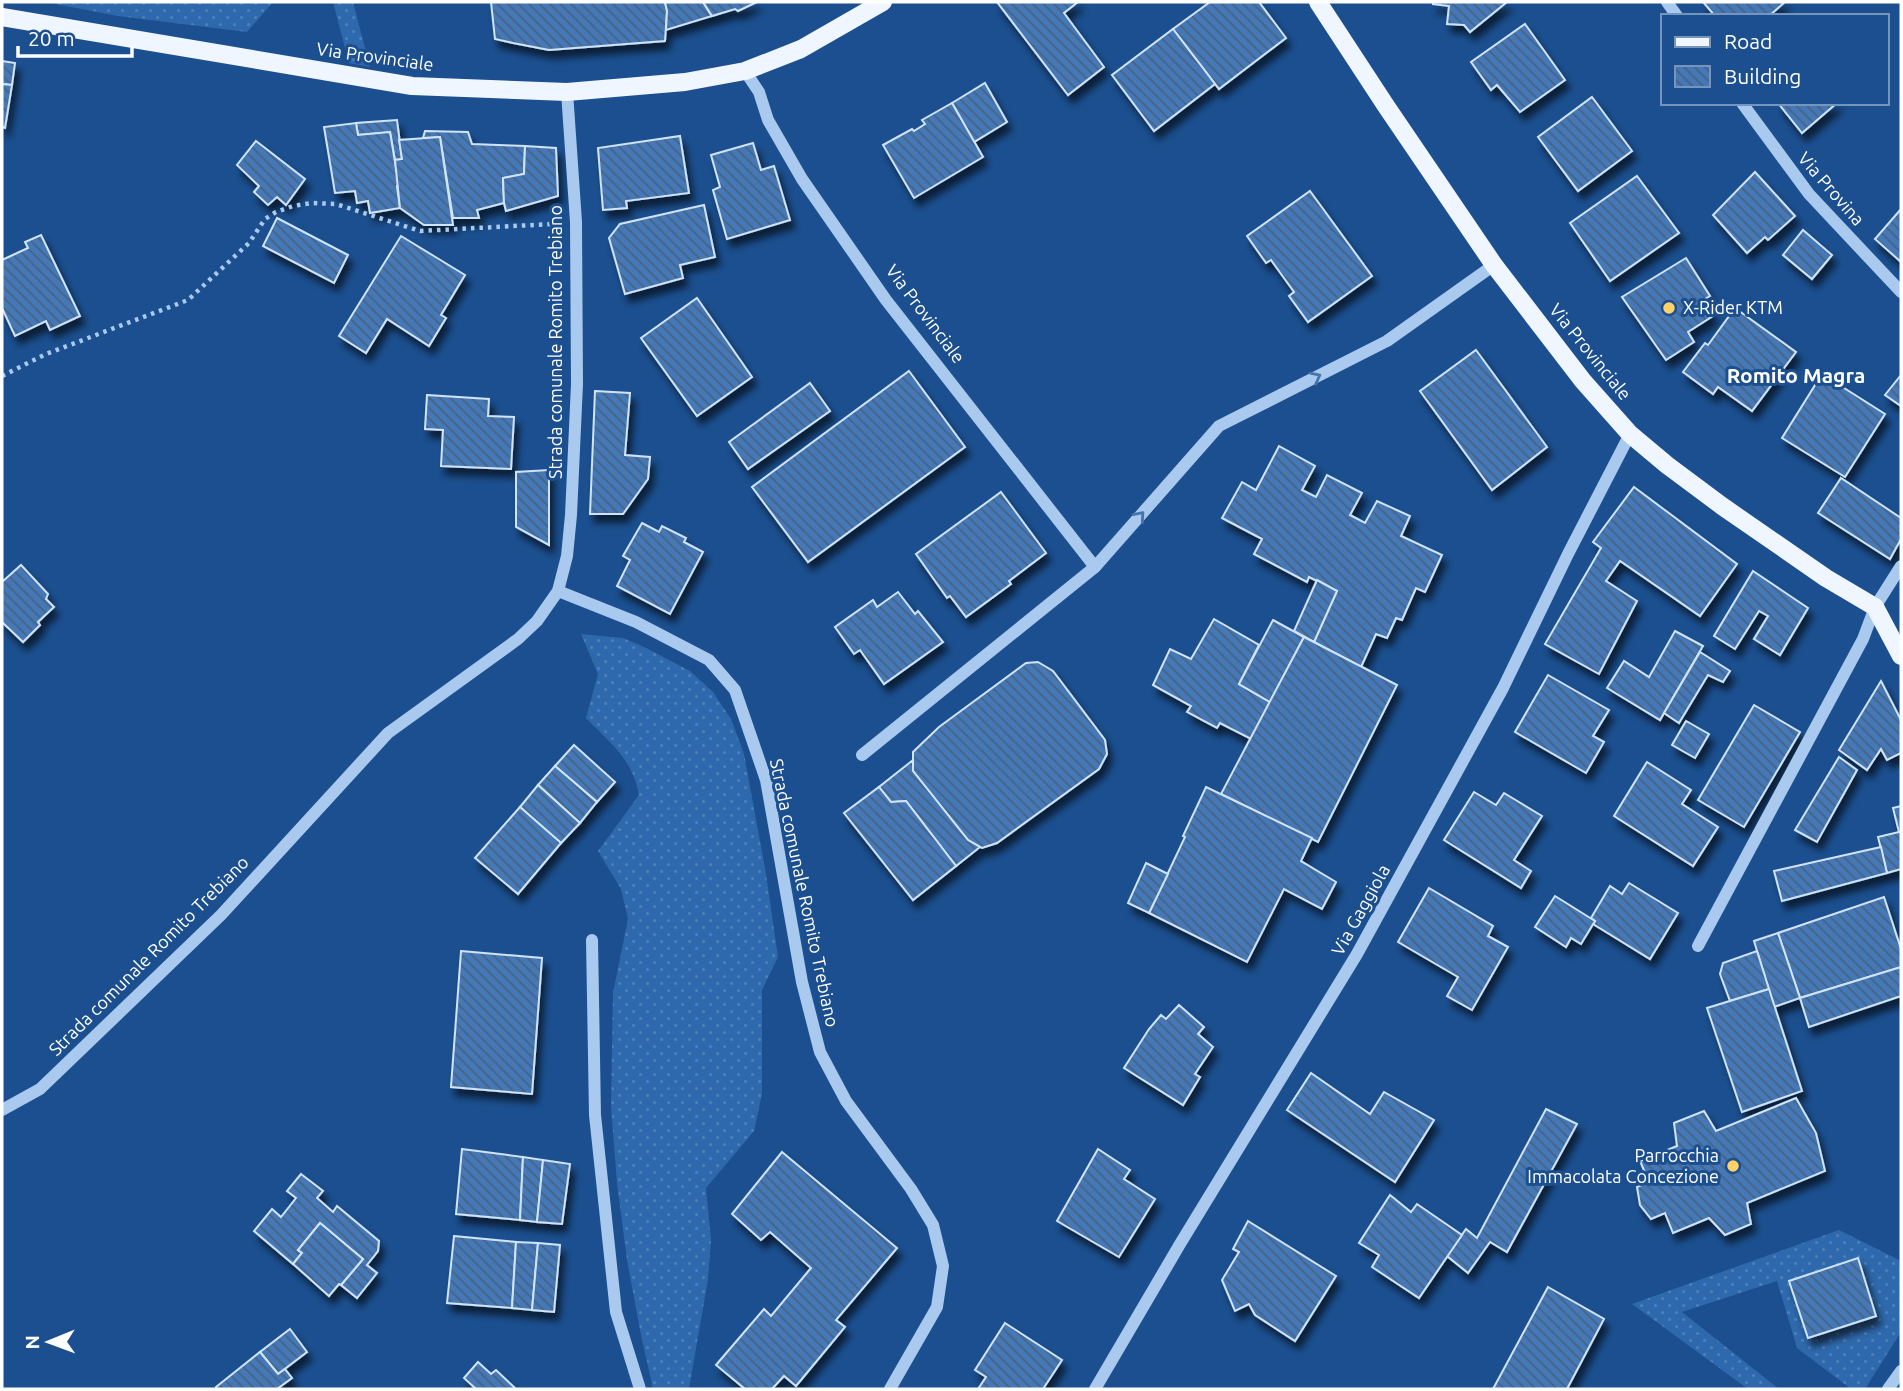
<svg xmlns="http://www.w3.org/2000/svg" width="1903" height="1391" viewBox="0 0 1903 1391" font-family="Ubuntu,sans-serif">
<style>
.grass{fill:url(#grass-dots)}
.building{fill:url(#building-back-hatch);stroke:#cfe3fa;stroke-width:2;filter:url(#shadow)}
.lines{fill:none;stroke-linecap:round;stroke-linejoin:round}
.path{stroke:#a9c9ee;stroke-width:4.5;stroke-dasharray:3.5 5;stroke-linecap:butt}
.minor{stroke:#a9c9ee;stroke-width:12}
.major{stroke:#f0f6ff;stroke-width:18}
.oneway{stroke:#4674ac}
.poi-dot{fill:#ffd166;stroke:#1b4f8f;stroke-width:2.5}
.labels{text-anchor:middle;stroke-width:6;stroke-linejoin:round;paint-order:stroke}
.street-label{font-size:18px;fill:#fff;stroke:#1b4f8f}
.poi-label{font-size:18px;fill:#fff;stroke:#1b4f8f;text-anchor:start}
.quarter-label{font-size:21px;font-weight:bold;fill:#fff;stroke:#1b4f8f}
</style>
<defs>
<pattern id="grass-dots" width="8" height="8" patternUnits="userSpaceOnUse" patternTransform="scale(1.75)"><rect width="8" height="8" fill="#2e69ad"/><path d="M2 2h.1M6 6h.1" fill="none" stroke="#4d80b9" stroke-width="1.8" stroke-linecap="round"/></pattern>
<pattern id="building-back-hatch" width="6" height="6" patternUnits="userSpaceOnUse" patternTransform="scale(1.75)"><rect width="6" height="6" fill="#4478b7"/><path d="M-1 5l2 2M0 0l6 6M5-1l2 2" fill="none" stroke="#486282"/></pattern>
<filter id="shadow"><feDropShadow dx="4.5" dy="8" stdDeviation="3.5" flood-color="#0009"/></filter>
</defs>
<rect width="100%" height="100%" fill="#1b4f8f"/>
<g class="grass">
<path d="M45,2H273L247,32L118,16Z"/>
<path d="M333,2H353L370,67L349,63Z"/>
<path d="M581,634L623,638L644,647L690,671L713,692L731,719L744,754L766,874L778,957L762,990V1094L754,1131L706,1188L711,1240L708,1279L689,1389H653L641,1335L627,1260L617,1183L611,1106L613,993L628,919L621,889L598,851L639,795C632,758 611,744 586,718L598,674Z"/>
<path d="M1839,1230L1901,1261V1332L1865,1389H1851L1797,1348L1777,1281L1682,1312L1779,1389H1748L1632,1304Z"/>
</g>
<g class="building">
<path d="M491,2H665L667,11L665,41L549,50L513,43L495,39Z"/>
<path d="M665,2H703L712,16L666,30L667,11Z"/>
<path d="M703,2H757L738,11L735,9L712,16Z"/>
<path d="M997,2H1078L1064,13L1104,67L1068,95Z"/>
<path d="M1210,2H1259L1286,38L1219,89L1173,29Z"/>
<path d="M1433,2H1507L1470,32L1464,25L1447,24L1449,6L1433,4Z"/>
<path d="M1703,2H1785L1769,16H1715Z"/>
<path d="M1525,24L1565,80L1520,112L1497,85L1491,90L1471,62Z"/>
<path d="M1173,29L1215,84L1154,131L1112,75Z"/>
<path d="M2,61L15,63L12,85L2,84Z"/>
<path d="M985,83L1007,122L974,142L952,103Z"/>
<path d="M2,84L12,85L5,128L2,127Z"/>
<path d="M1592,97L1632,151L1578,191L1538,137Z"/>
<path d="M952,103L983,157L914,198L883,145L912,129L914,131L925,124L922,120Z"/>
<path d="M1778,103H1837L1802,133Z"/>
<path d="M397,120L402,159L395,160L390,132L358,135L356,123Z"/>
<path d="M356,123L358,135L390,132L399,186H397L400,208L370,213L368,201L357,203L355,191L335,193L324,127Z"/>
<path d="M425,131L468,132L472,144L525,146L524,174L503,178L504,203L477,210L479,218H453L440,137L423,138Z"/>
<path d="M680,136L689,193L626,201L627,208L603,210L598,148Z"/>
<path d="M440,137L453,225H424L400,208L395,160L402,159L399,140Z"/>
<path d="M256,141L305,179L286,205L277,197L268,205L254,192L259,186L237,165Z"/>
<path d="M753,143L761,170L774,166L790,220L727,239L713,190L720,187L711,155Z"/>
<path d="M525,146L556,148L558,196L506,211L504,203L503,178L524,174Z"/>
<path d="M1755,172L1795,216L1768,240L1765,237L1747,253L1713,215Z"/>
<path d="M1637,176L1679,233L1610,281L1570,223Z"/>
<path d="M1310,191L1372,276L1308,322L1289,296L1294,292L1271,260L1266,263L1247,236Z"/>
<path d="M704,205L715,257L680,265L683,278L625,294L609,238L620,224Z"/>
<path d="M1901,209V262L1875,239Z"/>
<path d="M277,218L348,255L334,283L263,246Z"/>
<path d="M1803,230L1832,255L1812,279L1783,255Z"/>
<path d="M41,235L80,316L50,330L46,321L15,336L2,308V260L28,248L25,242Z"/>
<path d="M401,236L465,275L441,315L446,318L429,346L387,319L366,353L339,336Z"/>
<path d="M1686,258L1710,296L1703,300L1713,316L1688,332L1694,342L1666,360L1622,297Z"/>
<path d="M697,298L752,377L697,416L641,338Z"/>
<path d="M1735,308L1796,352L1752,411L1718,387L1713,394L1683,372L1705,343L1708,345Z"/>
<path d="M1476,350L1547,447L1492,490L1420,391Z"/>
<path d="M909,371L965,447L808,562L752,487Z"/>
<path d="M1822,374L1885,414L1845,477L1782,438Z"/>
<path d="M1901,375V406L1885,395Z"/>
<path d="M810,383L830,411L748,469L729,442Z"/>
<path d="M595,391L630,393L625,455L650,457L648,479L623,514H590Z"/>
<path d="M427,395L489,399L488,416L514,417L511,469L441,466L443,430L425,429Z"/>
<path d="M1279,446L1315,466L1302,490L1316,497L1327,475L1362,493L1350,515L1365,523L1377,501L1410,516L1401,536L1442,555L1425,592L1416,588L1402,620L1396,618L1387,638L1376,634L1361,667L1314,642L1337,591L1309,577L1307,582L1254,554L1262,539L1222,518L1242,482L1256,490Z"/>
<path d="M549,470V545L516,527V472Z"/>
<path d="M1841,478L1901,518V539L1890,559L1818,513Z"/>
<path d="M1634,487L1737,564L1700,616L1620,561L1606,581L1637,601L1599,674L1545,644L1601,548L1593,542Z"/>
<path d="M1001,492L1046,553L1009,581L1011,584L966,617L950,596L947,598L916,554Z"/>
<path d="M642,523L659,532L662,526L686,538L684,542L703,552L670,614L617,586L630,560L623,556Z"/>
<path d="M21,565L48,594L46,599L54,607L38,622L40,625L23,642L2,622V582Z"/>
<path d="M1753,571L1808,608L1780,655L1754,639L1768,616L1759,611L1735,649L1714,636Z"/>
<path d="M1317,580L1337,591L1314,642L1294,631Z"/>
<path d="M898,592L915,614L918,611L943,642L884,684L860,650L854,654L835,627L873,600L877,607Z"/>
<path d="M1214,619L1259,645L1239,684L1270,702L1251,739L1220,723L1217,728L1187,712L1191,706L1153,685L1170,649L1191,659Z"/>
<path d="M1273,620L1304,637L1270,702L1239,684Z"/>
<path d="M1675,631L1703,646L1660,720L1607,688L1624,661L1649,677Z"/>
<path d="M1304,637L1397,685L1318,842L1221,794Z"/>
<path d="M1700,652L1730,671L1723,682L1708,675L1679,723L1664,713Z"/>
<path d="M1038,662L1053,671L1105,740L1107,754L1099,769L997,843L982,848L968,840L913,771V752L939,727L1026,663Z"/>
<path d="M1548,675L1609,710L1593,736L1604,742L1586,773L1515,732Z"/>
<path d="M1881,681L1901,720V753L1887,760L1881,749L1867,770L1839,750Z"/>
<path d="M1754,705L1800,732L1744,827L1698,800Z"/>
<path d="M1686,721L1709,734L1695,758L1672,745Z"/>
<path d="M574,745L615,782L597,802L555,766Z"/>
<path d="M1839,757L1857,770L1817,842L1795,830Z"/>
<path d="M913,760V771L968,840L980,847L956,866L906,801L891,802L879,787Z"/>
<path d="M1647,762L1691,790L1682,804L1718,827L1693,866L1614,816Z"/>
<path d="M555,766L597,802L580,823L538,785Z"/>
<path d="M538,785L580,823L561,843L520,807Z"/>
<path d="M879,787L891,802L906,801L956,866L913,900L844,813Z"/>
<path d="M1206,787L1312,838L1301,861L1336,882L1322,909L1284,889L1247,962L1149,913L1185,837L1183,836Z"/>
<path d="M1474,792L1496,805L1504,793L1542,816L1514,860L1531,871L1521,888L1444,840Z"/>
<path d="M1901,806V869L1887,873L1878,837L1899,832L1893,808Z"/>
<path d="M520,807L561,843L518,894L475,858Z"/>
<path d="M1881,847L1887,873L1782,901L1774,871Z"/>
<path d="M1146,863L1168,874L1149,913L1128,903Z"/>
<path d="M1629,883L1678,913L1650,959L1593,924L1595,921L1591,918L1610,886L1622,894Z"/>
<path d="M1429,888L1493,926L1488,936L1508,947L1472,1010L1447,996L1458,977L1398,942Z"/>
<path d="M1555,896L1595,921L1581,944L1571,938L1566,947L1535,927Z"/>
<path d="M1884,897L1901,949V967L1800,998L1778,933Z"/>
<path d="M1778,933L1800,998L1774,1007L1754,941Z"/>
<path d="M461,951L542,958L532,1094L451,1087Z"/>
<path d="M1757,951L1769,989L1730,1001L1720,974L1723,963Z"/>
<path d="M1901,967V996L1809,1027L1800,998Z"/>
<path d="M1769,989L1802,1091L1742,1112L1707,1008Z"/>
<path d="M1179,1005L1204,1027L1198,1034L1213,1047L1195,1074L1200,1077L1183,1105L1124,1068L1149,1029L1161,1015L1166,1019Z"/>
<path d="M1311,1073L1370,1114L1384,1092L1434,1120L1395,1182L1287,1110Z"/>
<path d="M1796,1098L1816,1133L1825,1171L1747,1203L1751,1224L1725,1235L1709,1218L1673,1233L1665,1213L1651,1219L1640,1205L1637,1187L1649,1182L1640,1161L1677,1146L1674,1123L1704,1111L1716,1131Z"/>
<path d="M1546,1109L1577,1124L1507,1252L1490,1242L1468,1273L1447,1256L1466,1229L1477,1238Z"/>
<path d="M462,1149L523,1157L520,1220L456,1214Z"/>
<path d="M1098,1149L1130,1170L1124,1179L1155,1199L1119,1257L1057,1221Z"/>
<path d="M782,1152L897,1248L836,1320L845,1327L796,1386L784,1376L772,1389H745L716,1365L764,1309L771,1316L811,1268L770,1232L761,1240L732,1214Z"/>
<path d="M523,1157L543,1160L537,1222L520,1220Z"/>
<path d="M543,1160L570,1164L562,1224L537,1222Z"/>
<path d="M301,1174L323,1191L317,1198L333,1212L337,1206L379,1241L378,1251L367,1265L377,1273L357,1298L341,1285L363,1259L320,1223L298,1250L302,1253L293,1264L254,1231L272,1209L281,1217L296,1198L287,1191Z"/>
<path d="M1390,1195L1411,1212L1417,1204L1462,1235L1419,1298L1372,1267L1379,1255L1359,1243Z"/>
<path d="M1248,1221L1336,1276L1295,1341L1255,1315L1249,1304L1235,1311L1222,1280L1239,1252L1233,1249Z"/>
<path d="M320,1223L363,1259L341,1285L339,1284L329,1296L293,1264L302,1253L298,1250Z"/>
<path d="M454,1236L516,1242L512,1308L447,1303Z"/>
<path d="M516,1242L538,1243L532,1310L512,1308Z"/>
<path d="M538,1243L560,1245L554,1312L532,1310Z"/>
<path d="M1858,1258L1876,1316L1808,1338L1789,1281Z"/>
<path d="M1548,1287L1604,1319L1567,1389H1493Z"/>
<path d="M1005,1323L1062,1360L1043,1389H978L986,1377L975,1370Z"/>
<path d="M290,1329L307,1352L278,1374L260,1352Z"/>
<path d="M260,1352L278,1374L285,1369L292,1378L277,1389H217L216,1387Z"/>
<path d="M478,1362L491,1374L496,1370L516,1389H476L464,1378Z"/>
</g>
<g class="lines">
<path class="path" d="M2,376L46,354L188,300L249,243L265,219L276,212L293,206L312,203L336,204L420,231L552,224"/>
<g class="minor">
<path d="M1667,2L1677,16"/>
<path d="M745,71L759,92L768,120L802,179L886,300L1095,567"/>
<path d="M1742,103L1809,194L1901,292"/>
<path d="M558,591L636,622L709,660L735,690L766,780L802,982L820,1052L846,1101L911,1189L933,1225L943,1266L937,1307L890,1389"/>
<path d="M862,755L1095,567L1219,426L1387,341L1494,265"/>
<path d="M592,940L595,1115L616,1312L640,1389"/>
<path d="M1698,946L1863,639L1875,607L1901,566"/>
<path d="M2,1110L40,1089L221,915L388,733L518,639L537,621L558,591L567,556L571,515L577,384L576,222L567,92"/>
<path d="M1095,1389L1180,1244L1357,954L1503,688L1568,554L1630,434"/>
<path d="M1888,1389L1901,1371"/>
</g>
<g class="major">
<path d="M1318,2L1386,106L1494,265L1583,381L1630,434L1667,465L1722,506L1826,578L1875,607L1901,656"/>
<path d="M2,17L412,86L567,92L685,82L745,71L801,49L883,2"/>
</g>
</g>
<defs><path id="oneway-chevron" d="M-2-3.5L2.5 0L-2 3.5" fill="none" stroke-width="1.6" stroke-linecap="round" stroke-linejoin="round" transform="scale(1.75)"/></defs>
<g class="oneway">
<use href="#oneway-chevron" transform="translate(1316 377) rotate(-27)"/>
<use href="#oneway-chevron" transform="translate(1140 516) rotate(-49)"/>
</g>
<g class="poi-dot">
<circle cx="1669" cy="308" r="7"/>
<circle cx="1733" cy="1166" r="7"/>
</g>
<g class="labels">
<g class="street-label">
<text transform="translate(375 57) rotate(8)" y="6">Via Provinciale</text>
<text transform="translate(1831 189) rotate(49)" y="6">Via Provina</text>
<text transform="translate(925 314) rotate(53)" y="6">Via Provinciale</text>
<text transform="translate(556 342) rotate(-90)" y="6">Strada comunale Romito Trebiano</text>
<text transform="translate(1590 352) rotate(51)" y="6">Via Provinciale</text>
<text transform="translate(804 893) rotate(78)" y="6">Strada comunale Romito Trebiano</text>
<text transform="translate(1361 910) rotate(-61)" y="6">Via Gaggiola</text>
<text transform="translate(149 956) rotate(-45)" y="6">Strada comunale Romito Trebiano</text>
</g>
<g class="poi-label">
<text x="1683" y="314">X-Rider KTM</text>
<text x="1719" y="1162" text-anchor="end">Parrocchia<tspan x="1719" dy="21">Immacolata Concezione</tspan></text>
</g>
<g class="quarter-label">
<text x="1796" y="383">Romito Magra</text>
</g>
</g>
<rect width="1903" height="1391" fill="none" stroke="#ffffff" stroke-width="7"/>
<rect x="1661" y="14" width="228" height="91" fill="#1b4f8f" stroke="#7695bc" stroke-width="2"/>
<rect x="1675" y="37" width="35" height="10" fill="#f0f6ff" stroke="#7695bc" stroke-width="2"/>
<text x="1724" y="49" font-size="21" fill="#ffffff">Road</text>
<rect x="1675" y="66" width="35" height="21" fill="url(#building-back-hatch)" stroke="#7695bc" stroke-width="2"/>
<text x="1724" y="84" font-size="21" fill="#ffffff">Building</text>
<g transform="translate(49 1342) rotate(269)" stroke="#1b4f8f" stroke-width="5" paint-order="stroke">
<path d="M0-5L12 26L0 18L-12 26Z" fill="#ffffff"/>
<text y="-10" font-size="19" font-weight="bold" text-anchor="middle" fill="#ffffff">N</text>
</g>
<path d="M18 46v10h114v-10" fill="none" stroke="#ffffff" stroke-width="3.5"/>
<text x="28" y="46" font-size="21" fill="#ffffff" stroke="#1b4f8f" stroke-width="5" paint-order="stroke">20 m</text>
</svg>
